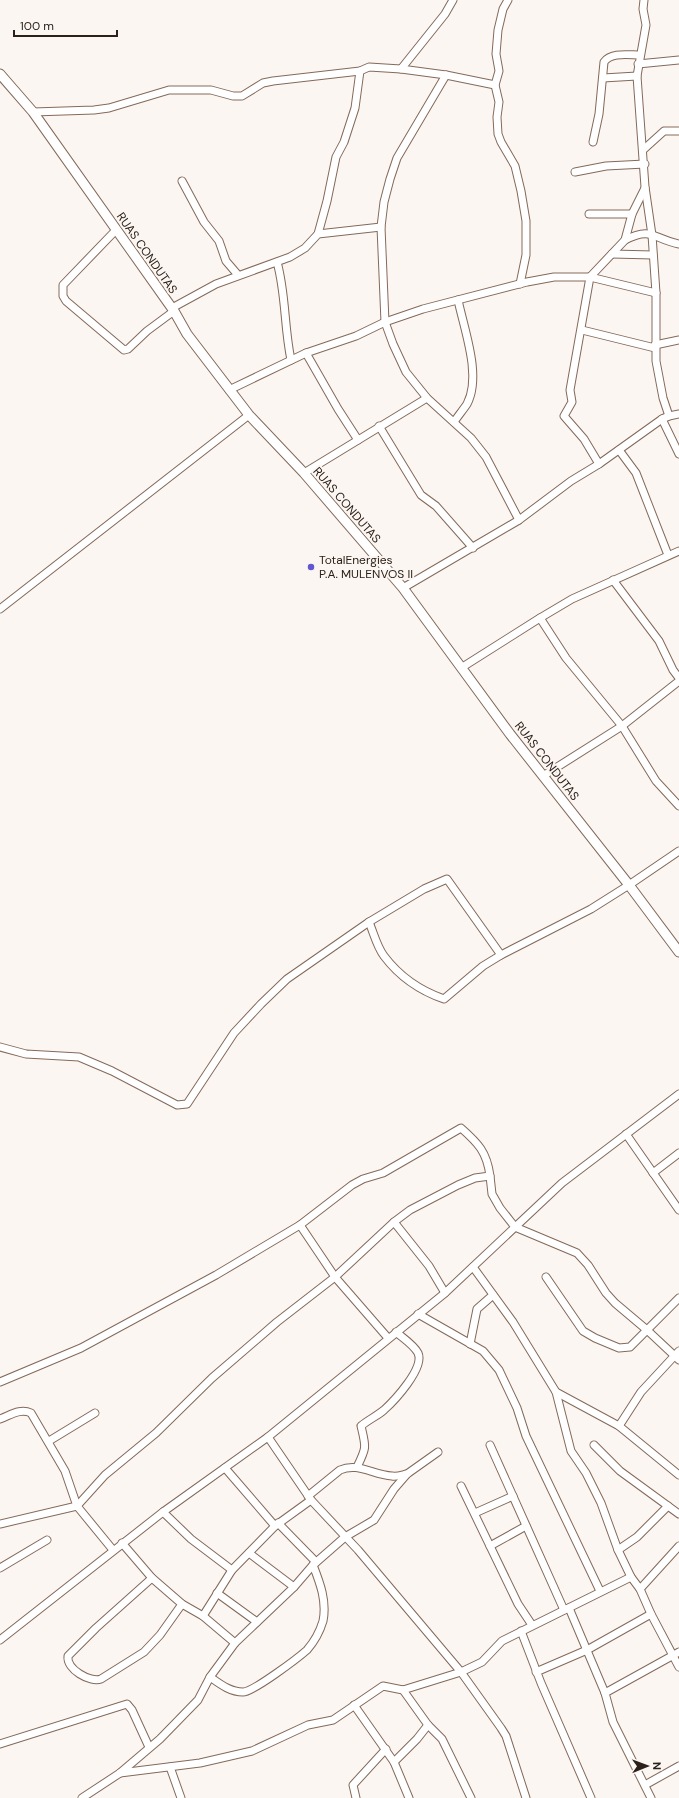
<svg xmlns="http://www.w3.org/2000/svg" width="679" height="1798" viewBox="0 0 679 1798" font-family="'DM Sans',sans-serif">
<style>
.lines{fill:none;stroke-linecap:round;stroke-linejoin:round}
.minor-casing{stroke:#836a5a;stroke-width:9}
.tertiary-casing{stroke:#836a5a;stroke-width:11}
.minor{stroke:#fff;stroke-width:7}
.tertiary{stroke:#fff;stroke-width:9}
.poi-dot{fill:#6157d0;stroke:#fcf6f2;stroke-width:1.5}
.labels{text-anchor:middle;stroke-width:4;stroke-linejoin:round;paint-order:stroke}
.street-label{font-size:12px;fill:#2b211a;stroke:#fcf6f2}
.poi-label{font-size:12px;fill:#2b211a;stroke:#fcf6f2;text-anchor:start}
</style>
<rect width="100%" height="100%" fill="#fcf6f2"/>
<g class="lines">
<defs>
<g id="minor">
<path d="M508,0L503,9L498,30L496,54L499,71L495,85L499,102L497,117L498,134L501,142L515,166L521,191L526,221V255L520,284"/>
<path d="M644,0L643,9L646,25L637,76L645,187L652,235L656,293V361L663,398L669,416"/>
<path d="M638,64L679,60"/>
<path d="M401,69L446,75L495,85"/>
<path d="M446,75L397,158L390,179L384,202L381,227L385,322L393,344L406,372L427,398L471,438L486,457L519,520"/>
<path d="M603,78L637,76"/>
<path d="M33,112L94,110L109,108L169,90H211L233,96H242L263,83L273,81L360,71L369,67L401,69L445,14L453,0"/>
<path d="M593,142L599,114L604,62C611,52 628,55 640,55"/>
<path d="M643,150L664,131H679"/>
<path d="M575,172L606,166L645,164"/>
<path d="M182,181L204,222L219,241L226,261L238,275"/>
<path d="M589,214H632"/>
<path d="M116,230L63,285V296L66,301L124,350L128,349L147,331L174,311"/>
<path d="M318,234L327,201L336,157L344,142L355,108L360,71"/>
<path d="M625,240C652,226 653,239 679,244"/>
<path d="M612,254L653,255"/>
<path d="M277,262C286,294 284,327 291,360"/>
<path d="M172,308L216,284L290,257L305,248L318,234L381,227"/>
<path d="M582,330L655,348"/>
<path d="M655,345L679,340"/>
<path d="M306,353L338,409L358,440"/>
<path d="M229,390L306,353L356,336L385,322L423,309L527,282L554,277H590L656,293"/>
<path d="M662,419L679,454"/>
<path d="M454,422C458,416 463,410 467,404C482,376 464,329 458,300"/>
<path d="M379,426L421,495L436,506L473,548"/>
<path d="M619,450L636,473L668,555"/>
<path d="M599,464L584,439L564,416L572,402L570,390L590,277L625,240L632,214L645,188"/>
<path d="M304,473L427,398"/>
<path d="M613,580L659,641L673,670L679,678"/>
<path d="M403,588L519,520L571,481L599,464L662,419L669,416L679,414"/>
<path d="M0,609L249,415"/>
<path d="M540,618L572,599L679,551"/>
<path d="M461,668L540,618L566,658L622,726L656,781L679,806"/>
<path d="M543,776L622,726L679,681"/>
<path d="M369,922C374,934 377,947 384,956C399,976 421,991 444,999L483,966L501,955"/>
<path d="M0,1047L26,1054L79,1057L112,1071L177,1105L187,1104L189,1101L234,1033L261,1004L287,979L369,922L424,889L447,879L501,955L591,909L629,885L679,851"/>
<path d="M626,1134L679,1210"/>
<path d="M653,1173L679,1153"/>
<path d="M490,1176L492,1194L500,1208L515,1227L577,1253L588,1265L606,1293L615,1303L647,1330L679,1360"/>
<path d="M394,1222L429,1266L445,1293"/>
<path d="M300,1225L335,1277L388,1338"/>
<path d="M473,1267L513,1322L556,1392L571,1451L586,1473L601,1503L618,1550L631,1577L640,1589L651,1614L679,1667"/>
<path d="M546,1277L583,1331L595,1338L619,1348L630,1347L679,1298"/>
<path d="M418,1314L483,1351L499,1370L517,1408L526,1436L600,1591"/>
<path d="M470,1344L477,1309L493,1295"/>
<path d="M0,1382L81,1348L216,1275L300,1225L352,1185L363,1179L383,1173L461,1128C478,1143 487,1152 490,1176L475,1178L458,1185L410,1210L394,1222L335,1277L277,1322L212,1378L156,1433L105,1475L77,1506L0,1524"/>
<path d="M556,1392L619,1426L679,1475"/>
<path d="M0,1419C11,1415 20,1408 31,1413L65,1471L77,1506L113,1550"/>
<path d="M619,1426L641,1392L679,1351"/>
<path d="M268,1437L311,1500L358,1550L461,1672L501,1728L506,1736L526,1798"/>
<path d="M49,1441L95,1413"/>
<path d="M490,1445L564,1610"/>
<path d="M594,1445L620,1471L679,1514"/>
<path d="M357,1467C367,1447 366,1447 361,1426C368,1420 377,1416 384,1410C394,1401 425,1368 418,1353C414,1345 403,1338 396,1332"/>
<path d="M225,1468L275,1526"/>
<path d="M461,1486L518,1604L532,1625"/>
<path d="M308,1496L340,1470C358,1462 373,1475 392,1476C397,1477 402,1475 407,1474"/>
<path d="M163,1512L191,1539L232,1570"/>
<path d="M475,1513L513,1496"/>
<path d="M278,1523L316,1562"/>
<path d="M122,1543L152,1578L182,1604L203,1616L235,1643"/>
<path d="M490,1546L526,1526"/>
<path d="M618,1550L637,1537L668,1506"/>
<path d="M249,1553L294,1587"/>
<path d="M0,1568L47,1540"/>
<path d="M152,1578L96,1628L68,1656C66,1669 90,1683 101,1679L144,1652L160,1635L182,1604"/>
<path d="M640,1589L679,1546"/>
<path d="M217,1593L257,1622"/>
<path d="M569,1608L605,1693"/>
<path d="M203,1616L232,1570L275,1526L311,1500"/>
<path d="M521,1631L541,1683L591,1798"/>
<path d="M0,1640L163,1512L268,1437L445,1293L562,1183L679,1094"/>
<path d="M536,1672L587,1650L651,1614"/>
<path d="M210,1677C220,1684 230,1692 243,1692C253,1692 298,1658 307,1650C314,1642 320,1631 323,1621C327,1601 320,1583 313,1565"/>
<path d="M403,1690L428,1725L442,1739L471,1798"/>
<path d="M354,1705L394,1762L409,1798"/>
<path d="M0,1744L127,1704L132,1710L149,1747"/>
<path d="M394,1762L417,1739L428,1725"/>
<path d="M170,1767L181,1798"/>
<path d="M120,1773L200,1763L252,1751L308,1725L333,1720L383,1686L403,1690L461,1672L482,1662L502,1641L631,1577"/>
<path d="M645,1785L679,1766"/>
<path d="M82,1798L120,1773L160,1739L198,1700L210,1677L235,1643L294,1587L313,1565L345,1537L374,1520L394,1489L407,1474L438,1452"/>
<path d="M356,1798L353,1785L386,1749"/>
<path d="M651,1798L613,1722L605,1693L679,1652"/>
</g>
<path id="tertiary" d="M0,74L33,112L174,311L187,334L249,415L304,473L403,588L510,734L629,885L679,952"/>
</defs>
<use href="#minor" class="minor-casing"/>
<use href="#tertiary" class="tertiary-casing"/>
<use href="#minor" class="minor"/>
<use href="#tertiary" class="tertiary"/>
</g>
<circle class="poi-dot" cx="311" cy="567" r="4"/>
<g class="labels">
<g class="street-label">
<text transform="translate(147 253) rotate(55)" y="4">RUAS CONDUTAS</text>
<text transform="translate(347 505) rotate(49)" y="4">RUAS CONDUTAS</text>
<text transform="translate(547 761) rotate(52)" y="4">RUAS CONDUTAS</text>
</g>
<g class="poi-label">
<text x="319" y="564">TotalEnergies<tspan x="319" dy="14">P.A. MULENVOS II</tspan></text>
</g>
</g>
<g transform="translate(647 1766) rotate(89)" stroke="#fcf6f2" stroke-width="3" paint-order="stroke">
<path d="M0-3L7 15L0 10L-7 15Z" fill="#2b211a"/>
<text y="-6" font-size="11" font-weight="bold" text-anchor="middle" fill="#2b211a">N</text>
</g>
<path d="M14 30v6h103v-6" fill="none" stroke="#2b211a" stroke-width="2"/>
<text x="20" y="30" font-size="12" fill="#2b211a" stroke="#fcf6f2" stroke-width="3" paint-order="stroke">100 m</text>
</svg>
